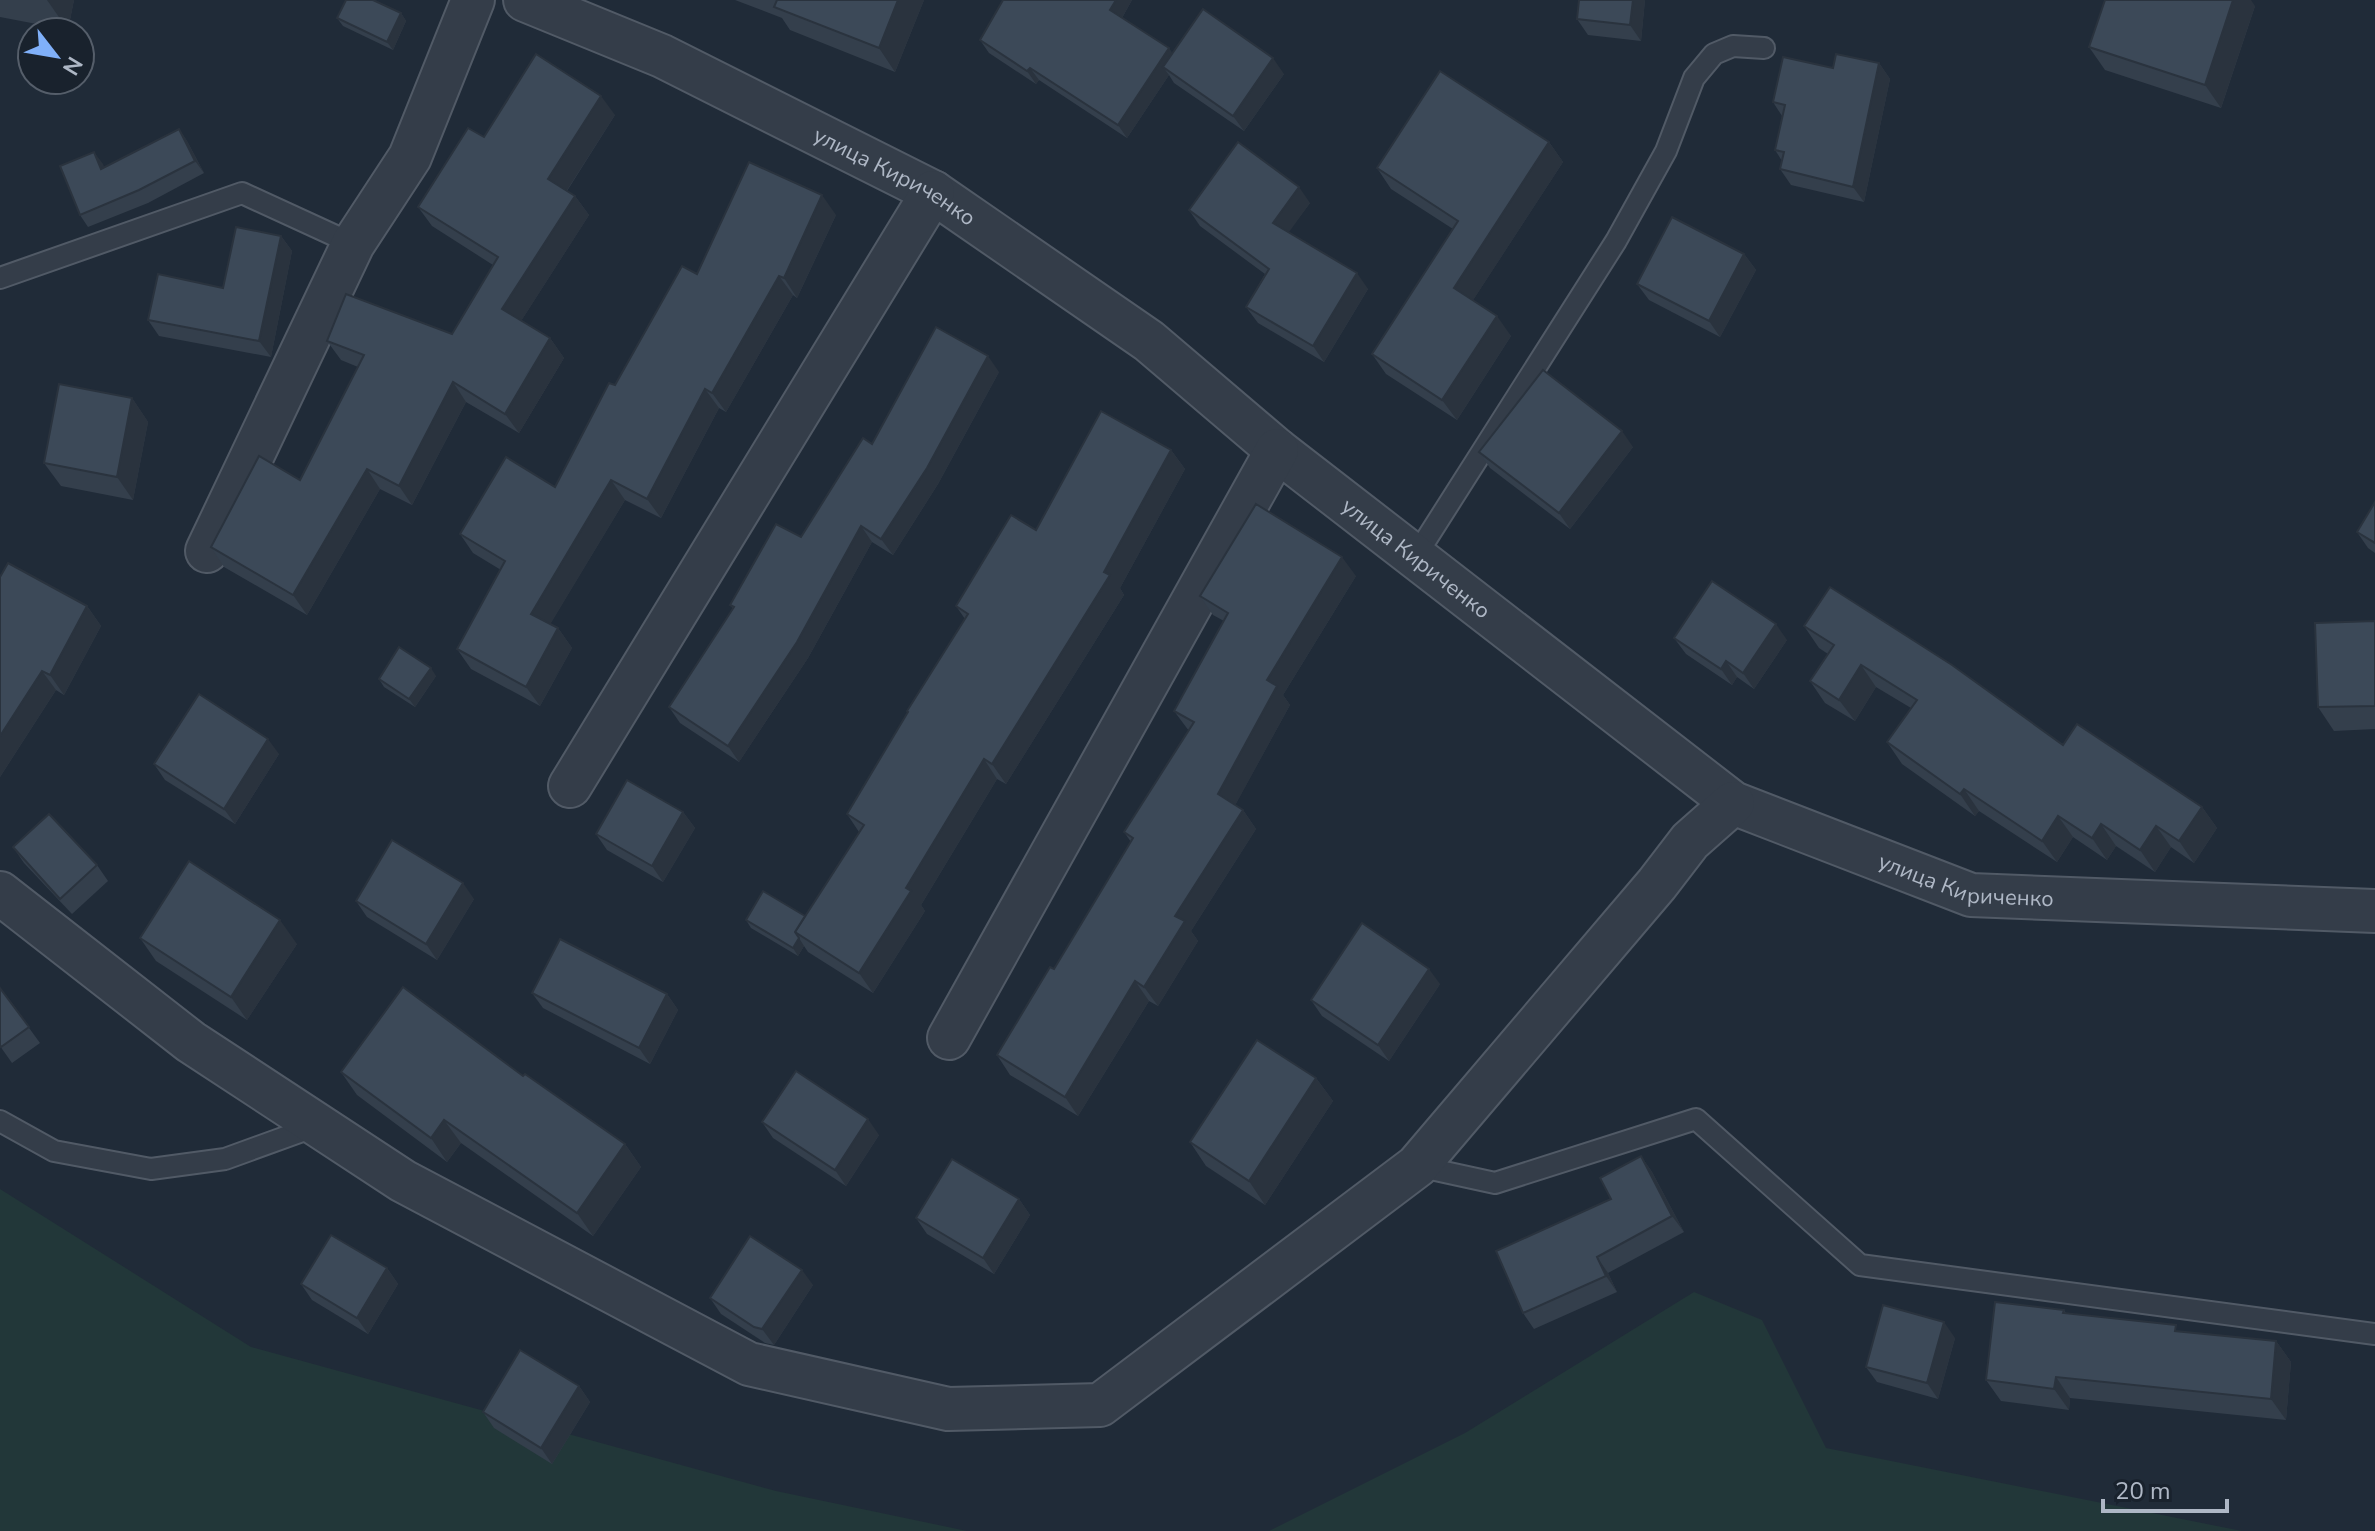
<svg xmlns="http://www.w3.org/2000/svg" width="2375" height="1531" viewBox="0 0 2375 1531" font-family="'Nunito Sans',sans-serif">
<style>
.green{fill:#223739}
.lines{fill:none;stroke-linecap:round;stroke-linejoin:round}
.lane-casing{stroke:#515a66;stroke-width:24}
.street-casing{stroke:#515a66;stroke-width:46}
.lane{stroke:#343d49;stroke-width:20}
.street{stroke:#343d49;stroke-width:42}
.wall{fill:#343f4c}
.shaded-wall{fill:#2a333e}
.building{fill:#3c4958;stroke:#2a333e;stroke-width:2}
.labels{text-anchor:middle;stroke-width:8;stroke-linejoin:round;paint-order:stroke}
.street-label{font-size:22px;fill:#aeb7c5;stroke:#19222d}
</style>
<rect width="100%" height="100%" fill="#202b38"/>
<g class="green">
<path d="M0,1189L251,1347L776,1491L967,1531H0Z"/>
<path d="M1694,1292L1762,1320L1826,1448L2242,1531H1269L1465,1433Z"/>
</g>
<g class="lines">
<defs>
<g id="lane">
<path d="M0,278L242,193L353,244"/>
<path d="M1415,557L1616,241L1666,151L1694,78L1714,54L1733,46L1764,48"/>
<path d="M0,1121L54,1151L151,1169L225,1159L316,1126"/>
<path d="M1417,1166L1495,1183L1696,1119L1860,1265L2375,1334"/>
</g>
<g id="street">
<path id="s1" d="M525,0L662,56L933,192L1149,341L1277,450L1733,803L1971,895L2375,911"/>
<path d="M207,551L353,244L410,157L473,0"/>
<path d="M570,786L933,192"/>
<path d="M0,893L191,1042L403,1181L749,1364L948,1409L1100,1405L1417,1166L1657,884L1690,841L1733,803"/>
<path d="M949,1038L1277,450"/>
</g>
</defs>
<use href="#lane" class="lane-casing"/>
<use href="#street" class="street-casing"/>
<use href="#lane" class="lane"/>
<use href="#street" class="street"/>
</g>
<g class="wall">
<path d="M0,0H74L68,30L0,17Z"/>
<path d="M735,0H924L895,72L790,30L782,18Z"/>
<path d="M1003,0H1132L1122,18L1172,54L1284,74L1244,131L1174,83L1169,75L1127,138L1039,80L1036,84L989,53L980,40Z"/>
<path d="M1645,0L1641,41L1588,35L1577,19Z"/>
<path d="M2255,6L2221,108L2105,70L2089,47Z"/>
<path d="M401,13L406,21L393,50L343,26L337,18Z"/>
<path d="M1879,63L1890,79L1864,202L1791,185L1780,169L1782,161L1775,150L1782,116L1773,102L1833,68Z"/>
<path d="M615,115L567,191L575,196L589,215L521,321L550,338L564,358L519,433L466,402L412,505L380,489L307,615L224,567L211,547L300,480L358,367L341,360L327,341L452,334L493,265L432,226L418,207L484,137Z"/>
<path d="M179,129L187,141L204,173L148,203L88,227L80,215L94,152L104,168Z"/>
<path d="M1549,142L1563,162L1473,300L1511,336L1457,420L1386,374L1372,354L1453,229L1391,189L1377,168Z"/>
<path d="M1310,203L1288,232L1368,289L1324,362L1258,323L1246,307L1265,274L1200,226L1189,210Z"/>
<path d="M836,215L797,298L793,295L726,412L719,408L661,518L625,500L550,624L558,628L572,648L540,706L471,669L457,649L501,570L473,553L460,534L555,487L615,385L697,274Z"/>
<path d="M281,236L292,251L271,357L159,336L148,320L223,288Z"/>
<path d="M1744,254L1756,270L1720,337L1649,300L1637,284Z"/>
<path d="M999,372L938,484L893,555L872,542L808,658L739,762L680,723L669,707L733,609L730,605L801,537L872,444Z"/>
<path d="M132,398L148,422L133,500L61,486L44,463Z"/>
<path d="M1633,447L1570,529L1490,468L1479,452Z"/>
<path d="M1171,450L1185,469L1120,588L1124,595L1006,784L997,779L921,905L925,911L873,993L808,952L804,946L798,956L751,928L746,920L805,916L859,832L847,814L908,713L907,711L965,619L956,606L1036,530Z"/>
<path d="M2375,502V553L2368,548L2357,532Z"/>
<path d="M1356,576L1283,695L1290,705L1235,805L1243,810L1256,829L1191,931L1198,941L1158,1006L1149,1001L1078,1116L1010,1075L997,1055L1054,969L1131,842L1124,832L1189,731L1174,711L1224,621L1213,615L1200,596Z"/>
<path d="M0,577L87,606L101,626L64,695L56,690L0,777Z"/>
<path d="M2375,621V729L2334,731L2318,707Z"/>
<path d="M1804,626L2202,807L2217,828L2194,863L2171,847L2155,872L2116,846L2107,860L2073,837L2057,862L1979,811L1975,816L1902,764L1887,742L1911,708L1876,687L1855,721L1825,703L1810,681L1828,654L1819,648Z"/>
<path d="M1674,638L1787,640L1754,689L1737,677L1732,685L1686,654Z"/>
<path d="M436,676L415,707L384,687L379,679Z"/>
<path d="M279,754L235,824L165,780L154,764Z"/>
<path d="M683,812L695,828L663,882L607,850L596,834Z"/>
<path d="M13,847L97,865L108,881L72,914L24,863Z"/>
<path d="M474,899L437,960L367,917L356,901Z"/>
<path d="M140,938L297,944L247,1020L156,961Z"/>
<path d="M1440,984L1389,1061L1322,1016L1311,1000Z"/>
<path d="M0,988L40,1043L12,1063L0,1046Z"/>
<path d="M532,993L667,994L678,1010L650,1064L543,1008Z"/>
<path d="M341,1072L523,1076L625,1144L641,1167L593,1236L461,1143L447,1162L357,1095Z"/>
<path d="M1316,1078L1333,1101L1265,1205L1206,1166L1190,1142Z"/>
<path d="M762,1122L879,1135L846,1186L773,1138Z"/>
<path d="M1641,1156L1652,1172L1684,1232L1608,1273L1617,1292L1534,1329L1523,1313L1611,1199Z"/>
<path d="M1019,1199L1030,1215L994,1274L927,1234L916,1218Z"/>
<path d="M387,1268L398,1284L368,1334L312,1300L301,1284Z"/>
<path d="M813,1285L774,1345L765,1343L721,1314L710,1298Z"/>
<path d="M2064,1310L2066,1313L2180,1332L2276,1341L2291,1362L2286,1420L2070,1398L2069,1410L2001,1401L1986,1380Z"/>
<path d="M1955,1338L1938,1399L1877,1382L1866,1367Z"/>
<path d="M579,1386L590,1402L552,1464L494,1428L483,1412Z"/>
</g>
<g class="shaded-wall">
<path d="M47,0H74L68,30Z"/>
<path d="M898,0H924L895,72L879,48Z"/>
<path d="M1116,0H1132L1119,23L1110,10Z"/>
<path d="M1633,0H1645L1641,41L1630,25Z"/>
<path d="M2233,0H2251L2255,6L2221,108L2205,85Z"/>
<path d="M401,13L406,21L393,50L387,42Z"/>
<path d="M1169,48L1178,61L1163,67L1169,75L1127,138L1118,125Z"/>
<path d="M1273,58L1284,74L1244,131L1233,116Z"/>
<path d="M1879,63L1890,79L1864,202L1853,187Z"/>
<path d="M1030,68L1039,80L1036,84L1027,71Z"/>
<path d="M601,96L615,115L562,198L548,179Z"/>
<path d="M179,129L187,141L204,173L195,161Z"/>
<path d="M1549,142L1563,162L1468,308L1454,288Z"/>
<path d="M94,152L103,164L109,181L101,169Z"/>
<path d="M1299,187L1310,203L1284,239L1273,223Z"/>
<path d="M822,195L836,215L797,298L784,278Z"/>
<path d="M575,196L589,215L516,329L502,309Z"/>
<path d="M281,236L292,251L271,357L259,341Z"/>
<path d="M1744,254L1756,270L1720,337L1709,321Z"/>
<path d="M1357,273L1368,289L1324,362L1313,346Z"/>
<path d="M779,276L793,295L726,412L712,393Z"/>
<path d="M1497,316L1511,336L1457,420L1442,400Z"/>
<path d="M550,338L564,358L519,433L505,414Z"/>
<path d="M988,356L999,372L938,484L893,555L881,539Z"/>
<path d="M453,382L466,402L412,505L399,486Z"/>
<path d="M705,389L719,408L661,518L647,499Z"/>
<path d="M132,398L148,422L133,500L117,477Z"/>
<path d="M1622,431L1633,447L1570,529L1559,513Z"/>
<path d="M1171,450L1185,469L1120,588L1124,595L1006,784L992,764L1104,572Z"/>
<path d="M367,469L380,489L307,615L293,595Z"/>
<path d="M611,480L625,500L545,633L531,614Z"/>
<path d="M861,526L872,542L808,658L739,762L728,746Z"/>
<path d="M1342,557L1356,576L1283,695L1290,705L1231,813L1218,794L1267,680Z"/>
<path d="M87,606L101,626L64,695L50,675Z"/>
<path d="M1776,624L1787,640L1754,689L1743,673Z"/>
<path d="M558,628L572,648L540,706L526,687Z"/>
<path d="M1726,661L1737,677L1732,685L1721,669Z"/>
<path d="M1861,665L1876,687L1855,721L1839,700Z"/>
<path d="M431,668L436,676L415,707L409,699Z"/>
<path d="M42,671L56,690L0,777V736Z"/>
<path d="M268,739L279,754L235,824L224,809Z"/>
<path d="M984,759L997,779L921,905L925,911L873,993L859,973L906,888Z"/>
<path d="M1964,789L1979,811L1975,816L1960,794Z"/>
<path d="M2202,807L2217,828L2194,863L2179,841Z"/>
<path d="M1243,810L1256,829L1191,931L1198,941L1158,1006L1144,987L1175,916Z"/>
<path d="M683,812L695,828L663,882L652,866Z"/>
<path d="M2058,816L2073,837L2057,862L2042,841Z"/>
<path d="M2101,824L2116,846L2107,860L2092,838Z"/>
<path d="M2156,826L2171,847L2155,872L2140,850Z"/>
<path d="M463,883L474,899L437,960L426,944Z"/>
<path d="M280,920L297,944L247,1020L231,997Z"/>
<path d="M799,938L804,946L798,956L793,948Z"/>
<path d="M1429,969L1440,984L1389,1061L1378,1045Z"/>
<path d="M1135,981L1149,1001L1078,1116L1065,1097Z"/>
<path d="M667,994L678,1010L650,1064L639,1048Z"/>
<path d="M1316,1078L1333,1101L1265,1205L1249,1181Z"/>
<path d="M868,1119L879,1135L846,1186L835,1170Z"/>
<path d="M444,1120L461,1143L447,1162L431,1138Z"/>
<path d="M625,1144L641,1167L593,1236L577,1213Z"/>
<path d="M1641,1156L1652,1172L1684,1232L1672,1216Z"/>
<path d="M1019,1199L1030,1215L994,1274L983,1258Z"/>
<path d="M1597,1257L1608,1273L1617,1292L1606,1276Z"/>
<path d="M387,1268L398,1284L368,1334L357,1318Z"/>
<path d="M802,1270L813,1285L774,1345L762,1329Z"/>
<path d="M1944,1322L1955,1338L1938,1399L1927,1383Z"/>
<path d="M2276,1341L2291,1362L2286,1420L2271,1399Z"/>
<path d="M2056,1377L2070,1398L2069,1410L2054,1389Z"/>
<path d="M579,1386L590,1402L552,1464L541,1448Z"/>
</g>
<g class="building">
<path d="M346,0H373L401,13L387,42L337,18Z"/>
<path d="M777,0H898L879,48L774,7Z"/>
<path d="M1003,0H1116L1110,10L1169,48L1118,125L1030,68L1027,71L980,40Z"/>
<path d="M1579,0H1633L1630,25L1577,19Z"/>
<path d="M2105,0H2233L2205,85L2089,47Z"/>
<path d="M1203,9L1273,58L1233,116L1163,67Z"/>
<path d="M536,54L601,96L548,179L575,196L502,309L550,338L505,414L453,382L399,486L367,469L293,595L211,547L259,456L300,480L364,355L327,341L346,294L452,334L498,257L418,207L468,128L484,137Z"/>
<path d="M1836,54L1879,63L1853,187L1780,169L1784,152L1775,150L1785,105L1773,102L1783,57L1833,68Z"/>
<path d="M1440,71L1549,142L1454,288L1497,316L1442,400L1372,354L1458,221L1377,168Z"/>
<path d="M179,129L195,161L139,190L80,215L60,166L94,152L101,169Z"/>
<path d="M1238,142L1299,187L1273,223L1357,273L1313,346L1246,307L1269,269L1189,210Z"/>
<path d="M749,162L822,195L784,278L779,276L712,393L705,389L647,499L611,480L531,614L558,628L526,687L457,649L505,561L460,534L506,457L555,487L609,383L615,385L682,266L697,274Z"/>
<path d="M1672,217L1744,254L1709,321L1637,284Z"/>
<path d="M236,227L281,236L259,341L148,320L158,274L223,288Z"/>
<path d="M936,327L988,356L927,468L881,539L861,526L797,642L728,746L669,707L734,607L730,605L776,524L801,537L863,438L872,444Z"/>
<path d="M1543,370L1622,431L1559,513L1479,452Z"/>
<path d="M59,384L132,398L117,477L44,463Z"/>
<path d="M1101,411L1171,450L1104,572L1110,575L992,764L984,759L906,888L911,891L859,973L795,932L864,825L847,814L908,712L907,711L968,614L956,606L1011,515L1036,530Z"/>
<path d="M2375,502V543L2357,532Z"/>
<path d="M1256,504L1342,557L1267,680L1277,686L1218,794L1243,810L1175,916L1185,921L1144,987L1135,981L1065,1097L997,1055L1050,967L1054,969L1133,838L1124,832L1194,722L1174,711L1228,613L1200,596Z"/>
<path d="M8,563L87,606L50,675L42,671L0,736V577Z"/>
<path d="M1712,581L1776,624L1743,673L1726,661L1721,669L1674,638Z"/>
<path d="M1830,587L1952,665L2063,745L2077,724L2202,807L2179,841L2156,826L2140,850L2101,824L2092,838L2058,816L2042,841L1964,789L1960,794L1887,742L1917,700L1861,665L1839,700L1810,681L1834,645L1804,626Z"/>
<path d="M2375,621V706L2318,707L2315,623Z"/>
<path d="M399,647L431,668L409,699L379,679Z"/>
<path d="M199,694L268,739L224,809L154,764Z"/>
<path d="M627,780L683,812L652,866L596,834Z"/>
<path d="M49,814L97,865L60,899L13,847Z"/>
<path d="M392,840L463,883L426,944L356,901Z"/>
<path d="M189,861L280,920L231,997L140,938Z"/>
<path d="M763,891L805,916L795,932L799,938L793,948L746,920Z"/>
<path d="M1362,923L1429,969L1378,1045L1311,1000Z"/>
<path d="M560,939L667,994L639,1048L532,993Z"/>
<path d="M403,987L523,1076L525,1074L625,1144L577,1213L444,1120L431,1138L341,1072Z"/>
<path d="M0,988L29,1027L1,1047L0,1045Z"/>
<path d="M1257,1040L1316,1078L1249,1181L1190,1142Z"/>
<path d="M796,1071L868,1119L835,1170L762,1122Z"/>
<path d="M1641,1156L1672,1216L1597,1257L1606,1276L1523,1313L1496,1251L1611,1199L1600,1178Z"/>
<path d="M952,1159L1019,1199L983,1258L916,1218Z"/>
<path d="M331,1235L387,1268L357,1318L301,1284Z"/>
<path d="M750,1236L802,1270L762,1329L754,1327L710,1298Z"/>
<path d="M1995,1302L2064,1310L2063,1313L2176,1325L2175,1331L2276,1341L2271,1399L2056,1377L2054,1389L1986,1380Z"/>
<path d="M1883,1305L1944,1322L1927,1383L1866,1367Z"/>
<path d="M520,1350L579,1386L541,1448L483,1412Z"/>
</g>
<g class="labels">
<g class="street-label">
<text dy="8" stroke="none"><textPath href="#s1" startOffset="410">улица Кириченко</textPath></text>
<text dy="8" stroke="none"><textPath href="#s1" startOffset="1058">улица Кириченко</textPath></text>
<text dy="8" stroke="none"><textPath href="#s1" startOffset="1706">улица Кириченко</textPath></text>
</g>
</g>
<g transform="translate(56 56) rotate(121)"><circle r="38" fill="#19222d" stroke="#555e6a" stroke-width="2"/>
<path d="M0-6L14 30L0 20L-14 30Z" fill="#80b0f9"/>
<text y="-12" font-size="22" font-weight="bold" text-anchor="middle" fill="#aeb7c5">N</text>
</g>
<path d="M2103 1499v12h124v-12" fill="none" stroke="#aeb7c5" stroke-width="4"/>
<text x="2115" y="1499" font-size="24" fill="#aeb7c5" stroke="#19222d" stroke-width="6" paint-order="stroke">20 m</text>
</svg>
